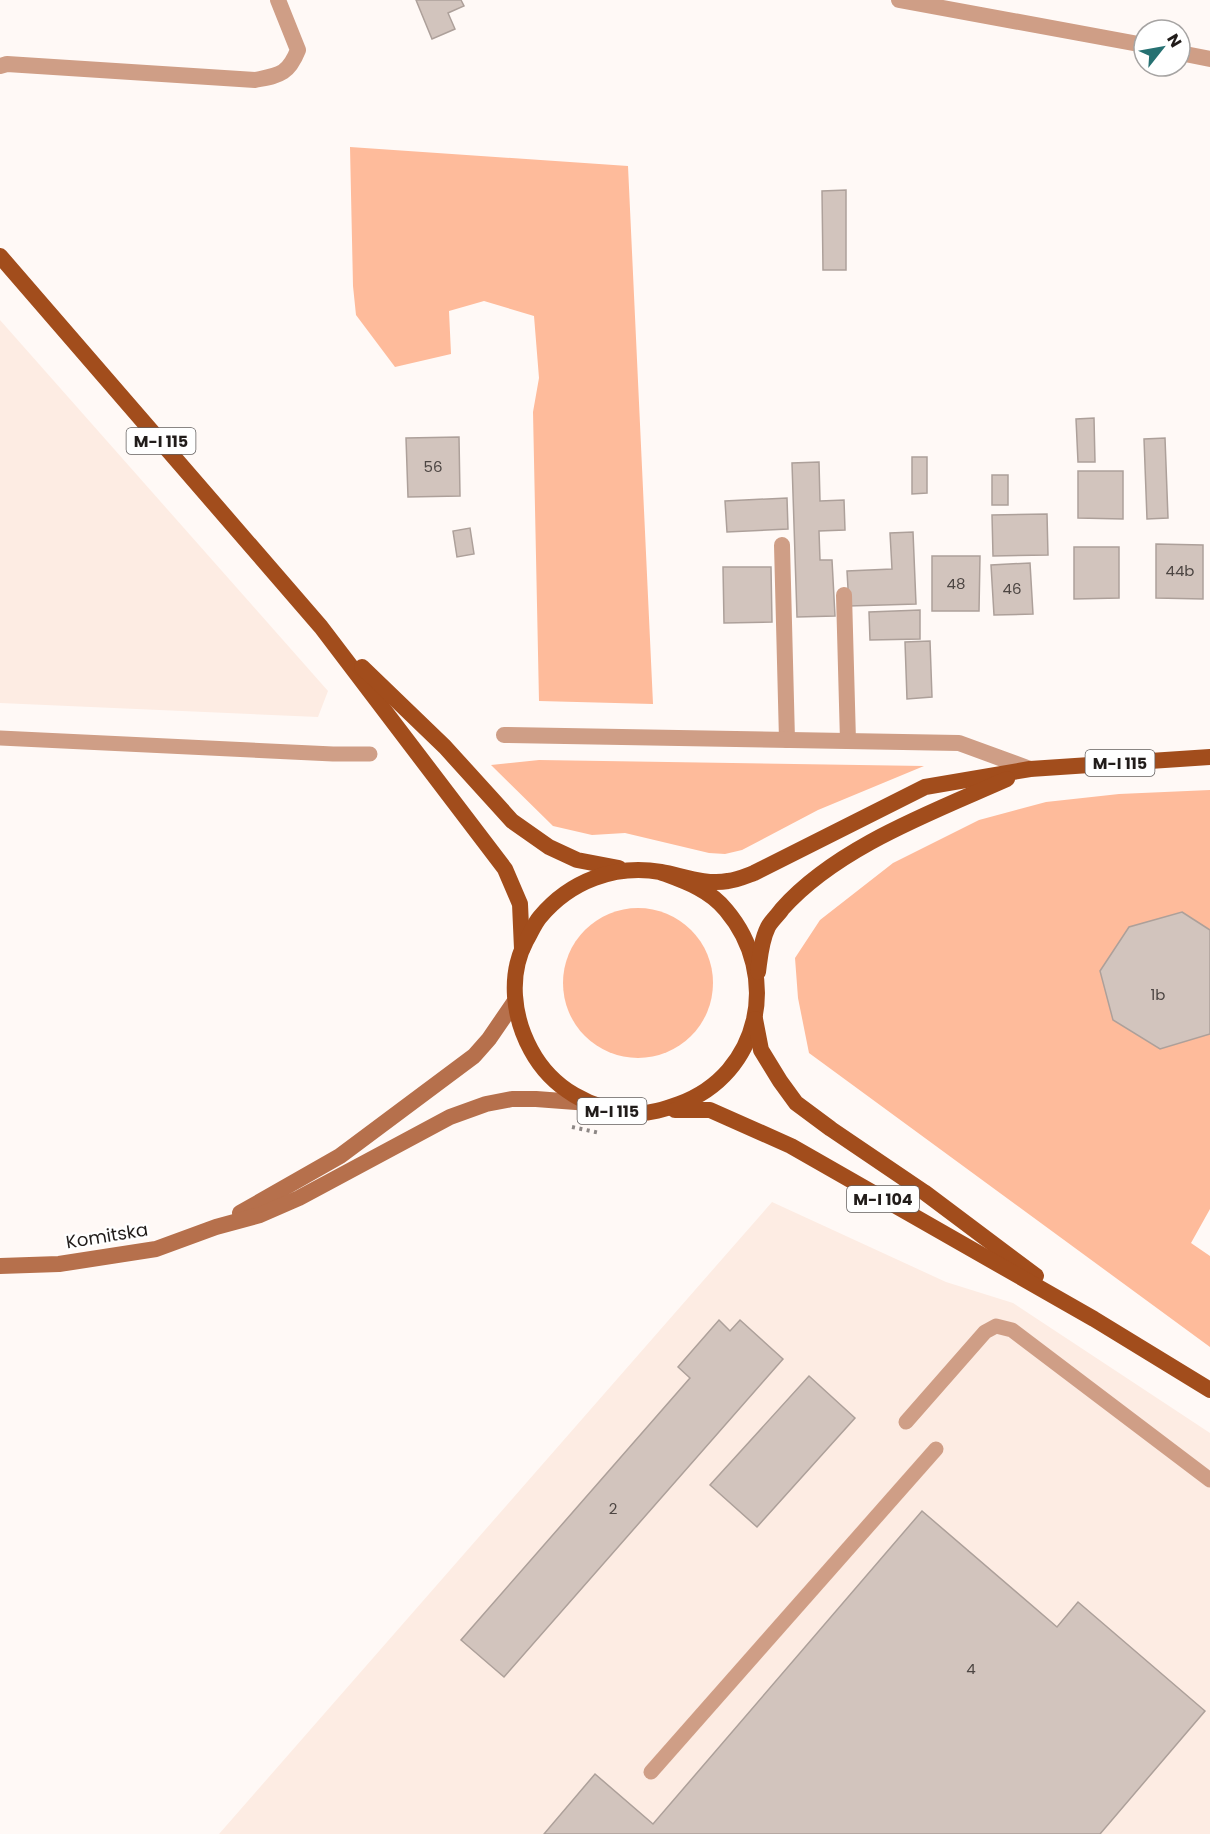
<svg xmlns="http://www.w3.org/2000/svg" width="1210" height="1834" viewBox="0 0 1210 1834" font-family="Poppins,sans-serif">
<style>
.built{fill:#fdece3}
.green{fill:#febb9b}
.building{fill:#d2c4bd;stroke:#ada09a;stroke-width:1.5}
.lines{fill:none;stroke-linecap:round;stroke-linejoin:round}
.path{stroke:#8d8785;stroke-width:4;stroke-dasharray:3 4.5;stroke-linecap:butt}
.service{stroke:#cf9e86;stroke-width:15}
.minor{stroke:#cf9e86;stroke-width:16}
.secondary{stroke:#b6704c;stroke-width:16}
.primary{stroke:#a24d1c;stroke-width:16}
.labels{text-anchor:middle;stroke-width:4.5;stroke-linejoin:round;paint-order:stroke}
.number-label{font-size:15px;fill:#4d4643}
.shield{fill:#fff;stroke:#64605f;stroke-width:1.5}
.shield-label{font-size:16px;font-weight:bold;fill:#211c1a}
.street-label{font-size:18px;fill:#211c1a;stroke:#fff}
</style>
<rect width="100%" height="100%" fill="#fff9f6"/>
<g class="built">
<path d="M0,320L328,691L318,717L0,703Z"/>
<path d="M772,1202L946,1282L1013,1303L1210,1433V1834H219Z"/>
</g>
<g class="green">
<path d="M350,147L628,166L653,704L539,701L533,412L539,378L534,316L484,301L449,311L451,354L395,367L356,315L353,286Z"/>
<path d="M539,760L924,766L818,810L742,850L725,854L709,853L625,833L592,835L553,826L491,765Z"/>
<path d="M1210,790V1209L1191,1243L1210,1256V1347L809,1053L798,998L795,958L820,920L893,863L979,820L1046,802L1119,794Z"/>
<circle cx="638" cy="983" r="75"/>
</g>
<g class="building">
<path d="M416,0H461L464,6L448,13L455,29L432,39Z"/>
<path d="M846,190V270H823L822,191Z"/>
<path d="M1094,418L1095,462H1078L1076,419Z"/>
<path d="M459,437L460,496L408,497L406,438Z"/>
<path d="M1165,438L1168,518L1147,519L1144,439Z"/>
<path d="M912,457H927V493L912,494Z"/>
<path d="M819,462L820,501L844,500L845,530L819,531L820,560H832L835,616L797,617L792,463Z"/>
<path d="M1078,471H1123V519L1078,518Z"/>
<rect x="992" y="475" width="16" height="30"/>
<path d="M787,498L788,529L727,532L725,501Z"/>
<path d="M1047,514L1048,555L993,556L992,515Z"/>
<path d="M470,528L474,554L457,557L453,531Z"/>
<path d="M913,532L916,604L849,606L847,571L892,569L890,533Z"/>
<path d="M1156,544L1203,545V599L1156,598Z"/>
<path d="M1074,547H1119V598L1074,599Z"/>
<path d="M932,556H980L979,611H932Z"/>
<path d="M1030,563L1033,614L994,615L991,565Z"/>
<path d="M723,567H771L772,622L724,623Z"/>
<path d="M920,610V639L870,640L869,612Z"/>
<path d="M930,641L932,697L907,699L905,642Z"/>
<path d="M1182,912L1210,930V1034L1160,1049L1113,1020L1100,971L1129,927Z"/>
<path d="M719,1320L730,1331L740,1320L783,1359L504,1677L461,1640L690,1378L678,1367Z"/>
<path d="M809,1376L855,1418L757,1527L710,1485Z"/>
<path d="M922,1511L1057,1627L1078,1602L1205,1711L1100,1834H544L595,1774L653,1824Z"/>
</g>
<g class="lines">
<path class="path" d="M572,1127L600,1133"/>
<g class="service">
<path d="M0,738L333,754H370"/>
<path d="M906,1422L985,1332L996,1326L1012,1330L1210,1480"/>
<path d="M651,1772L936,1449"/>
</g>
<g class="minor">
<path d="M899,0L1144,45"/>
<path d="M1180,53L1210,59"/>
<path d="M0,66L7,64L255,80C279,75 288,75 298,50L278,0"/>
<path d="M782,545L787,740"/>
<path d="M844,595L848,741"/>
<path d="M504,735L959,743L1030,769"/>
</g>
<g class="secondary">
<path d="M240,1213L340,1156L474,1056L489,1039L515,1001"/>
<path d="M0,1266L59,1264L156,1249L216,1227L260,1215L299,1198L450,1117L486,1104L512,1099H536L589,1103"/>
</g>
<g class="primary">
<path d="M0,256L321,627L505,869L520,904L522,949"/>
<path d="M362,667L445,747L512,821L549,847L577,860L619,868"/>
<path d="M660,872C684,881 709,889 726,910C781,975 761,1074 679,1104C665,1109 650,1114 634,1113C591,1110 552,1089 531,1050C513,1017 508,975 526,941C531,933 534,924 540,917C570,881 615,864 661,872C683,876 705,885 728,881C737,880 746,876 754,873L925,787L1030,769L1210,757"/>
<path d="M758,972C760,957 761,941 768,927C771,921 778,915 782,909C837,847 933,812 1007,779"/>
<path d="M755,1019L761,1050L780,1081L796,1103L831,1129L924,1192L1036,1276"/>
<path d="M675,1110H710L791,1146L1094,1319L1210,1390"/>
</g>
</g>
<g class="labels">
<g class="number-label">
<text x="433" y="472">56</text>
<text x="1180" y="576">44b</text>
<text x="956" y="589">48</text>
<text x="1012" y="594">46</text>
<text x="1158" y="1000">1b</text>
<text x="613" y="1514">2</text>
<text x="971" y="1674">4</text>
</g>
<g class="shield">
<rect x="126.5" y="428" width="69" height="26" rx="4.5"/>
<rect x="1085.5" y="750" width="69" height="26" rx="4.5"/>
<rect x="577.5" y="1098" width="69" height="26" rx="4.5"/>
<rect x="847" y="1186" width="72" height="26" rx="4.5"/>
</g>
<g class="shield-label">
<text x="161" y="447">M-I 115</text>
<text x="1120" y="769">M-I 115</text>
<text x="612" y="1117">M-I 115</text>
<text x="883" y="1205">M-I 104</text>
</g>
<g class="street-label">
<text transform="translate(107 1236) rotate(-9)" y="6">Komitska</text>
</g>
</g>
<g transform="translate(1162 48) rotate(59)"><circle r="28" fill="#ffffff" stroke="#a6a4a3" stroke-width="1.5"/>
<path d="M0-4.5L10 22L0 15L-10 22Z" fill="#267172"/>
<text y="-9" font-size="16" font-weight="bold" text-anchor="middle" fill="#211c1a">N</text>
</g>
</svg>
